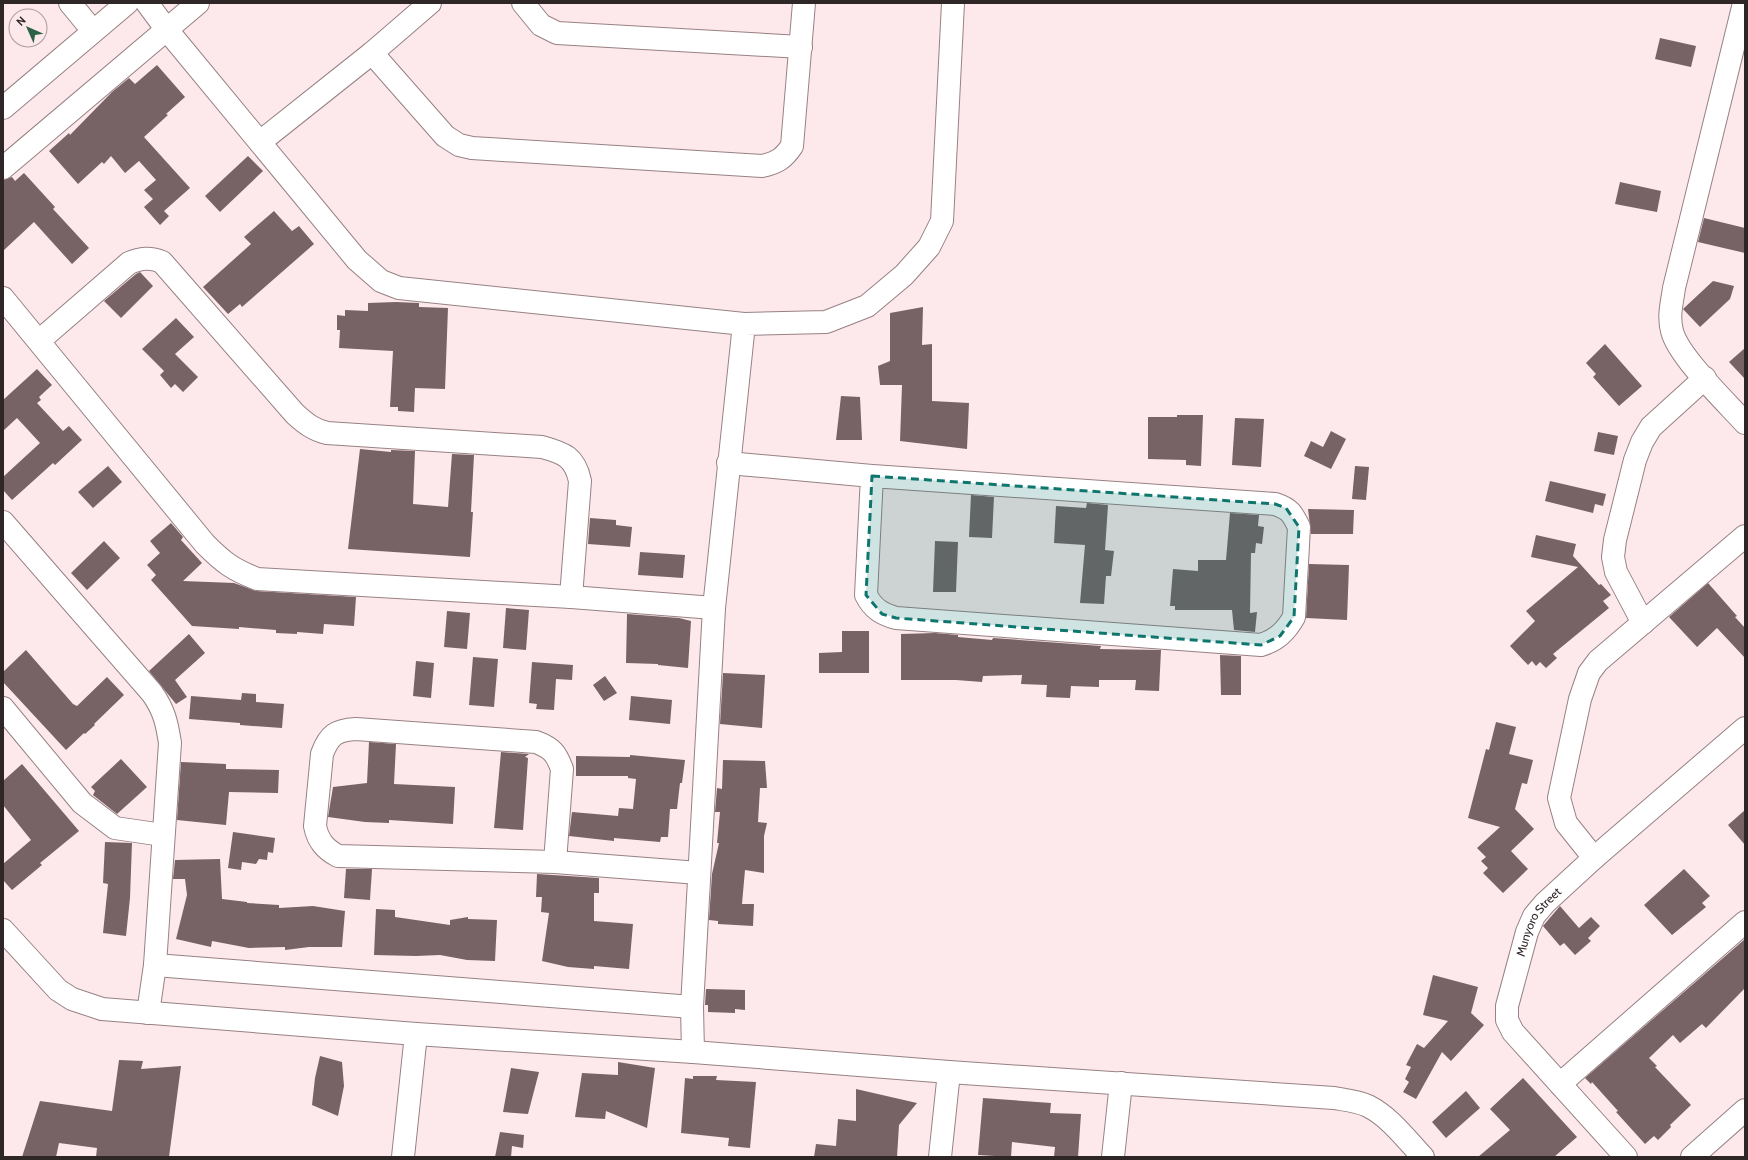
<svg xmlns="http://www.w3.org/2000/svg" width="1748" height="1160" viewBox="0 0 1748 1160" font-family="Cabin,sans-serif">
<style>
.building{fill:#776265}
.lines{fill:none;stroke-linecap:round;stroke-linejoin:round}
.minor-casing{stroke:#978184;stroke-width:24}
.minor{stroke:#fff;stroke-width:22}
.marked{fill:#0f766e;fill-opacity:0.2;stroke:#0f766e;stroke-width:3;stroke-dasharray:8 5;stroke-linejoin:round}
.labels{text-anchor:middle;stroke-width:4;stroke-linejoin:round;paint-order:stroke}
.street-label{font-size:12px;fill:#2f2627;stroke:#fde9eb}
</style>
<rect width="100%" height="100%" fill="#fde9eb"/>
<g class="building">
<path d="M1660,38L1696,46L1691,67L1655,59Z"/>
<path d="M157,65L185,97L166,114L168,115L144,137L190,188L164,211L169,216L160,225L144,207L153,199L144,190L156,180L139,161L125,173L111,156L104,164L102,162L78,184L49,151L69,133L70,135L112,92L129,78L135,84Z"/>
<path d="M248,156L263,171L220,212L205,196Z"/>
<path d="M24,173L55,207L53,209L89,248L72,264L34,222L3,251V180L12,177L15,181Z"/>
<path d="M1620,182L1661,191L1657,212L1615,204Z"/>
<path d="M274,211L292,231L299,226L314,244L242,307L240,304L228,314L203,287L251,244L244,237Z"/>
<path d="M1704,218L1745,228V253L1698,242Z"/>
<path d="M140,272L153,286L121,318L104,301L136,274Z"/>
<path d="M1713,281L1734,286L1730,299L1700,327L1683,309Z"/>
<path d="M396,302L419,303V307L448,308L445,389L415,388L414,412L398,411V407H390L393,351L339,348L340,330H337V315L345,316V310L368,311V303Z"/>
<path d="M923,307L922,345L932,344V401L969,403L967,449L900,441L902,385H880L878,366L890,361V313Z"/>
<path d="M176,318L194,337L175,354L198,377L183,392L175,384L171,388L160,375L164,371L142,349Z"/>
<path d="M1605,344L1642,386L1619,406L1593,377L1596,374L1586,363Z"/>
<path d="M1745,348V379L1729,362Z"/>
<path d="M37,369L52,385L39,397L41,400L37,403L63,431L69,426L82,440L55,465L53,463L12,500L3,490V477L40,443L17,418L3,431V400Z"/>
<path d="M841,396L860,397L862,440H836Z"/>
<path d="M1177,415H1203L1201,466L1186,465V460L1148,459V417H1177Z"/>
<path d="M1235,418L1264,419L1261,467L1232,465Z"/>
<path d="M1331,431L1346,439L1331,469L1304,456L1311,441L1323,447Z"/>
<path d="M1598,432L1618,436L1614,455L1594,451Z"/>
<path d="M360,449L391,452V450L415,451L413,504L448,507L452,454L474,455L471,512H473L470,557L348,549Z"/>
<path d="M108,466L122,482L93,508L78,492Z"/>
<path d="M1355,466L1369,467L1366,500L1352,499Z"/>
<path d="M1550,481L1606,494L1603,506L1595,504L1593,513L1545,501Z"/>
<path d="M971,495L994,497L992,538L969,537Z"/>
<path d="M1087,503L1108,505L1105,550L1114,551L1111,576H1106L1104,604L1080,603L1085,545L1054,543L1056,506L1086,508Z"/>
<path d="M1308,509L1354,510L1353,534H1311Z"/>
<path d="M1230,513L1259,515L1258,526L1264,527L1262,544L1256,543L1255,553H1251L1250,613L1257,612L1255,632L1234,630L1232,610H1175V606H1170L1173,569L1198,571V560H1226Z"/>
<path d="M590,518L616,520V525L632,527L630,547L588,544Z"/>
<path d="M171,523L183,537L181,540L202,563L183,581L234,583L256,591L356,597L354,626L324,624L323,634L297,632V634L276,633V630L239,627V629L192,626L151,580L156,575L147,565L160,553L150,541Z"/>
<path d="M1536,535L1576,544L1573,556L1599,585L1601,584L1611,595L1603,601L1609,608L1553,654L1557,658L1546,668L1540,662L1536,666L1532,661L1528,665L1510,646L1535,621L1526,611L1578,567L1531,557Z"/>
<path d="M104,541L120,558L87,590L71,573Z"/>
<path d="M935,541L958,542L956,592H933Z"/>
<path d="M640,552L685,555L683,578L638,575Z"/>
<path d="M1309,564L1349,565L1347,620L1306,618Z"/>
<path d="M1708,583L1737,616L1735,617L1745,628V658L1717,628L1697,647L1669,617Z"/>
<path d="M506,608L529,610L526,650L503,648Z"/>
<path d="M447,611L470,613L467,649L444,647Z"/>
<path d="M627,614L679,618L691,621L688,668L658,665V664L626,663Z"/>
<path d="M842,631H869V673H819V653L842,652Z"/>
<path d="M935,633L958,635V637L992,640L993,638L1101,646L1100,649L1161,650L1159,691L1135,690L1136,680H1099V687L1071,686L1070,698L1046,697L1047,685L1021,684L1022,675L983,676L982,682L956,680H901V634Z"/>
<path d="M189,634L205,653L175,680L187,697L176,704L149,671Z"/>
<path d="M26,650L73,704L77,706L107,677L124,695L94,724L95,725L85,734L84,733L66,750L3,682V672Z"/>
<path d="M1220,655L1241,656V695H1221Z"/>
<path d="M473,657L498,659L494,707L469,705Z"/>
<path d="M416,661L434,663L431,698L413,696Z"/>
<path d="M532,662L573,665L572,680L556,679L554,710L536,709L537,704L529,703Z"/>
<path d="M723,673L765,675L762,728L720,724Z"/>
<path d="M605,676L617,693L604,701L593,685Z"/>
<path d="M242,693L256,694V702L284,704L282,728L240,725V723L189,719L191,696L241,700Z"/>
<path d="M631,696L672,700L670,724L629,720Z"/>
<path d="M1496,722L1516,727L1509,754L1533,760L1527,784L1522,783L1515,809L1534,829L1511,851L1528,869L1503,893L1483,873L1488,868L1481,861L1486,857L1477,848L1500,827L1468,818L1486,749L1489,750Z"/>
<path d="M369,742L396,744L394,784L455,787L453,824L389,820V823L365,822L328,817L333,787L367,783Z"/>
<path d="M501,752L529,754L525,757L528,758L523,830L494,828Z"/>
<path d="M630,755L685,760L682,783H680L677,809H670L668,837H661L660,842L614,838V841L569,836L572,812L618,816L619,808L633,809L636,779L628,778V776H576V756L630,757Z"/>
<path d="M121,759L147,787L117,814L93,795L95,791L91,787Z"/>
<path d="M723,760L765,761L767,788H760L758,822L767,823L764,836V873L745,870L742,904H754L753,926L718,924V921L709,920L712,874L719,843H717L720,812H715L717,788L722,789Z"/>
<path d="M181,762L226,764V769L279,770L278,793L229,792L226,825L177,820Z"/>
<path d="M22,764L79,831L40,863L42,865L12,890L3,880V864L31,840L3,805V781Z"/>
<path d="M1745,810V845L1728,825Z"/>
<path d="M233,832L275,838L273,853L268,852L267,860L259,859L256,864L242,862L241,870L228,868Z"/>
<path d="M105,842L132,843L130,898L126,936L103,933L108,884L103,883Z"/>
<path d="M220,859L222,899L247,902V903L279,905V908L313,906L345,911L342,947H309L285,950V947L249,948L212,941L211,947L176,939L187,895L185,879H173L175,860Z"/>
<path d="M346,869H372L370,900L344,898Z"/>
<path d="M1684,869L1710,896L1702,903L1706,907L1672,935L1644,905Z"/>
<path d="M537,874L599,878V893H594V921L633,924L629,969L594,966V969L568,967L542,961L549,913L541,912L542,897H536Z"/>
<path d="M1560,906L1579,928L1591,917L1600,926L1588,938L1591,941L1575,955L1564,943L1560,946L1543,926Z"/>
<path d="M376,909L395,910V917L450,925V920L468,917V919L497,920L495,961L467,960L440,955L416,956L374,955Z"/>
<path d="M1745,939V988L1706,1028L1702,1024L1680,1043L1673,1035L1649,1058L1657,1066L1655,1067L1691,1105L1670,1125L1671,1127L1658,1140L1654,1136L1645,1144L1616,1112L1618,1111L1592,1082L1591,1084L1585,1078Z"/>
<path d="M1433,975L1478,987L1471,1013L1484,1025L1451,1061L1442,1052L1416,1099L1403,1092L1409,1082L1405,1079L1411,1067L1406,1065L1417,1044L1424,1048L1448,1021L1423,1015Z"/>
<path d="M706,989L745,990V1010L735,1009V1013L708,1012V1005H705Z"/>
<path d="M320,1056L342,1062L344,1086L338,1116L312,1105L315,1078Z"/>
<path d="M119,1060L143,1061L141,1069L181,1066L169,1157H96L97,1148L59,1143L56,1157H22L40,1101L112,1111Z"/>
<path d="M618,1062L655,1068L647,1128L606,1111L605,1119L575,1117L582,1073L618,1075Z"/>
<path d="M511,1068L539,1072L528,1114L503,1112Z"/>
<path d="M693,1076H717L716,1080L756,1082L750,1148L728,1146L729,1138L681,1133L685,1078L693,1079Z"/>
<path d="M1523,1078L1577,1137L1554,1157H1478L1510,1130L1490,1109Z"/>
<path d="M856,1089L917,1103L899,1125L897,1157H814L816,1144L836,1146L838,1119L856,1121Z"/>
<path d="M1466,1091L1480,1108L1446,1138L1432,1122Z"/>
<path d="M983,1098L1051,1103L1050,1113L1081,1114L1078,1157H1054L1055,1147L1012,1142L1011,1157L978,1155Z"/>
<path d="M500,1132L524,1135L523,1148L512,1146L511,1157H495Z"/>
</g>
<g class="lines">
<defs>
<g id="minor">
<path d="M70,3L93,31"/>
<path d="M147,3L167,30L357,260L381,281L399,288L744,324"/>
<path d="M523,3L541,25L557,33L801,47"/>
<path d="M1744,3L1674,288C1672,303 1668,316 1672,331C1678,356 1726,402 1745,423"/>
<path d="M372,53L445,136L459,145L472,148L762,166C777,163 784,158 792,146L804,3"/>
<path d="M3,108L127,3"/>
<path d="M260,142L372,53L430,3"/>
<path d="M3,168L198,3"/>
<path d="M3,298L205,544C224,563 232,569 257,579L571,597L714,608"/>
<path d="M40,340L129,263C141,258 150,257 162,262L295,414C306,424 314,430 327,433L542,447C564,453 575,457 580,481L571,597"/>
<path d="M728,463L872,476L1275,504C1290,509 1292,513 1299,527L1294,617C1286,631 1277,640 1261,645L896,618C882,614 873,609 866,595L872,476"/>
<path d="M3,522L152,693C164,710 167,723 170,743L155,965L148,1013"/>
<path d="M1643,623L1616,572L1613,557L1615,540L1635,460L1642,442L1651,427L1705,378"/>
<path d="M3,708L82,803L115,828L163,835"/>
<path d="M1594,858L1566,823L1559,798L1580,699L1589,673L1598,661L1745,536"/>
<path d="M555,862L562,769C556,753 552,748 536,742L356,729C336,730 329,735 322,754L315,826C318,841 325,849 338,856L555,862L699,873"/>
<path d="M3,930L58,990L72,999L102,1009L416,1034L693,1052L949,1072L1334,1098C1345,1100 1358,1101 1368,1106C1390,1117 1406,1139 1423,1157"/>
<path d="M155,965L692,1007"/>
<path d="M693,1052L692,1007L714,608L744,324L826,322L867,306L904,275L929,247L942,221L953,3"/>
<path d="M1560,1084L1745,922"/>
<path d="M403,1157L416,1034"/>
<path d="M940,1157L949,1072"/>
<path d="M1113,1157L1121,1083"/>
<path id="s1" d="M1626,1157L1513,1032L1507,1020V1006L1527,932L1534,916L1545,903L1594,858L1745,728"/>
<path d="M1692,1157L1745,1110"/>
</g>
</defs>
<use href="#minor" class="minor-casing"/>
<use href="#minor" class="minor"/>
</g>
<path class="marked" d="M872,476L1275,504L1286,508L1299,527L1294,617L1280,636L1261,645L896,618L882,614L866,595Z"/>
<g class="labels">
<g class="street-label">
<text dy="4" stroke="none"><textPath href="#s1" startOffset="287">Munyoro Street</textPath></text>
</g>
</g>
<rect width="1748" height="1160" fill="none" stroke="#2f2627" stroke-width="8"/>
<g transform="translate(28 28) rotate(315)"><circle r="19" fill="#fde9eb" stroke="#ab9b9d"/>
<path d="M0-3L7 15L0 10L-7 15Z" fill="#2e6246"/>
<text y="-6" font-size="11" font-weight="bold" text-anchor="middle" fill="#2f2627">N</text>
</g>
</svg>
